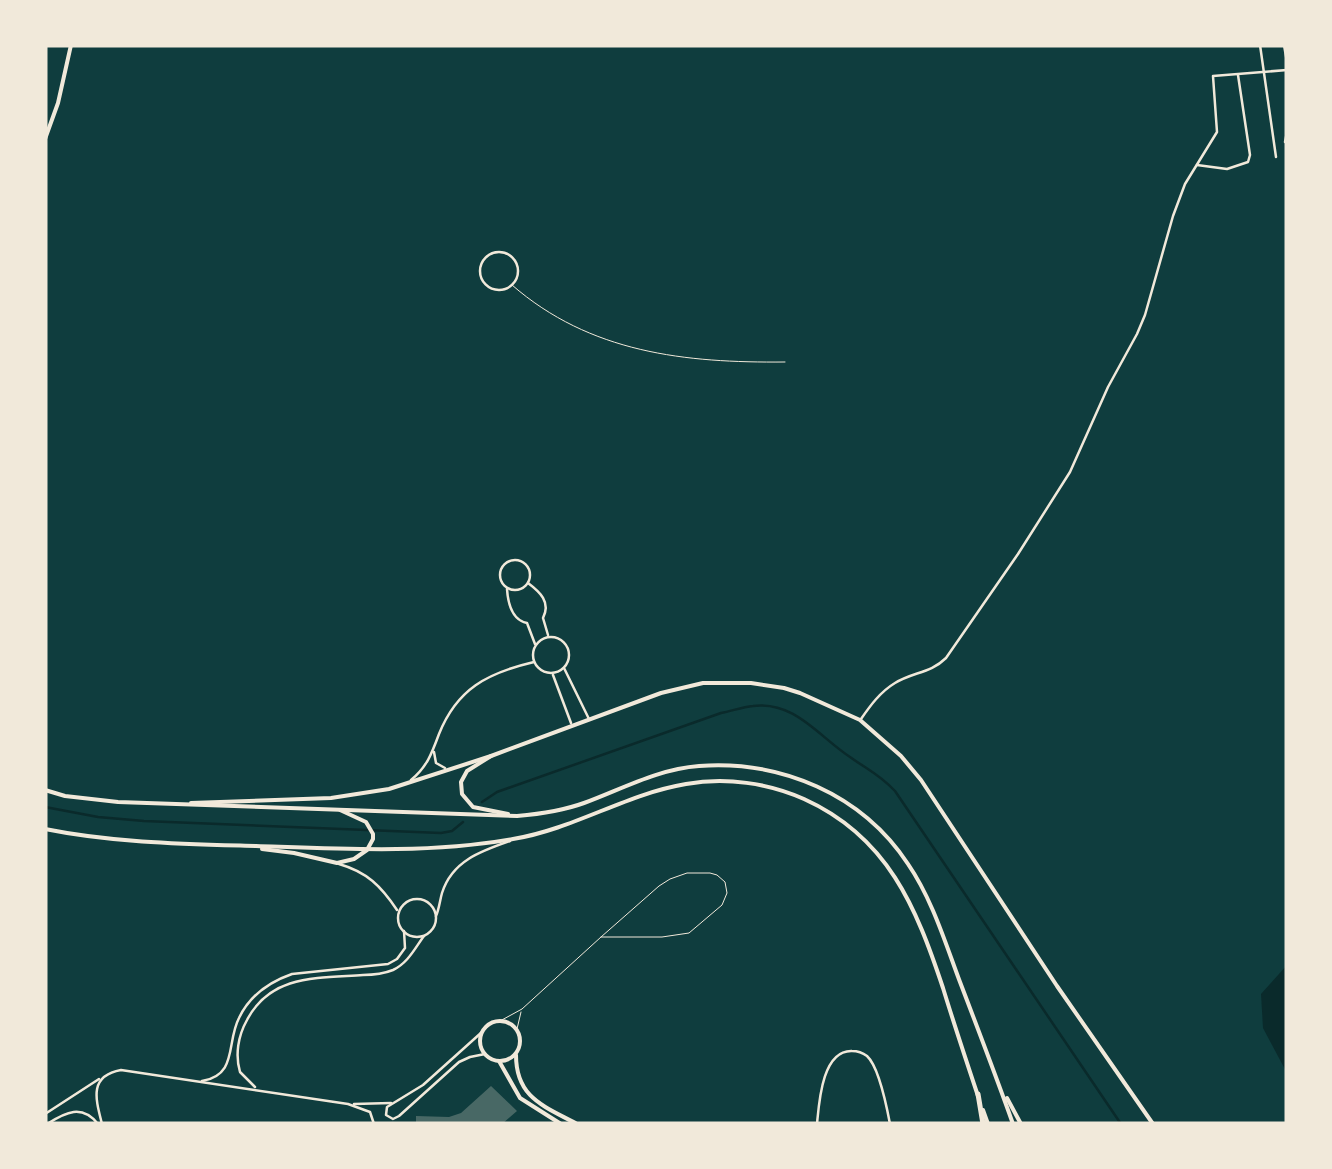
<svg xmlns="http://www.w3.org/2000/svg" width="1332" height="1169" viewBox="0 0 1332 1169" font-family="'IBM Plex Serif',serif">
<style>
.water{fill:#0a2a2b}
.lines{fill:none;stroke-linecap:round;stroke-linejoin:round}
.stream{stroke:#0a2a2b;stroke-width:2.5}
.building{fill:#486865}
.service{stroke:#f1e9da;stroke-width:1}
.minor{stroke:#f1e9da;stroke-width:2.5}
.tertiary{stroke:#f1e9da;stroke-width:4}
.secondary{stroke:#f1e9da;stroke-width:4}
.primary{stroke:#f1e9da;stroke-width:4}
.trunk{stroke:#f1e9da;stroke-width:5}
</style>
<rect width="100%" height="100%" fill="#0f3d3e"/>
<path class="water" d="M1287,965V1073L1263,1028L1261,994Z"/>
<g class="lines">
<g class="stream">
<path d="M482,802L497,792L721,713C732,711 742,707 753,706C795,701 818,736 850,757C868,770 879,774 895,791L1121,1124"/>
<path d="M45,807L98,817L144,821L441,833L452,831L463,822"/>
</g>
</g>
<path class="building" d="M491,1086L517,1111L502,1124H416V1116L449,1117L461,1113Z"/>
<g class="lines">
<g class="service">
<path d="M512,285C590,353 685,363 785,362"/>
<path d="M500,1021L522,1009L601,937L659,886L670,879L687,873H710L717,875L725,882L727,893L722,905L689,933L662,937H601"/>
<path d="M517,1029L521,1012"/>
</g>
<g class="minor">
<path d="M1260,45L1276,157"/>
<path d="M1284,45L1287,62"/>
<path d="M1285,142L1287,132"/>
<path d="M1197,165L1227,169L1248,162L1250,155L1238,75"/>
<circle cx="499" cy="271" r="19"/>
<circle cx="515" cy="575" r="15"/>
<path d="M528,583C540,592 551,602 543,618L548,635"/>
<path d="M507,589C508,604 512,620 527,623L535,644"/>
<circle cx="551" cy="655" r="18"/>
<path d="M564,668L589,719"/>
<path d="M553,675L571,723"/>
<path d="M861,719C870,706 880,692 895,683C913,672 931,673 946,658L1018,554L1070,472L1108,387L1137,334L1145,315L1173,216L1185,184L1217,132L1213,76L1287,70"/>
<path d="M434,752L436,763L445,768"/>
<path d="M411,780C427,767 432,753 439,734C457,689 487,673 534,662"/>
<path d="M339,864C367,872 381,886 397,910"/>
<circle cx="417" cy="918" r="19"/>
<path d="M436,916C439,909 440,900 442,893C452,861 481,851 510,841"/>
<path d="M482,1032L423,1085L387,1107L386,1115L393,1119L399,1116L459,1062L470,1057L485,1054"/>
<path d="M202,1081C238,1075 226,1043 239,1018C250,995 269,982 292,974L388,964L397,959L405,948L404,931"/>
<path d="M255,1087L240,1072C235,1055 238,1036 247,1020C271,974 319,978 363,975C373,975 383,974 393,970C408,963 415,948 424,936"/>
<path d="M354,1104L391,1103"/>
<path d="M45,1114L99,1079"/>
<path d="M47,1124C66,1112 82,1104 98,1124"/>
<path d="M102,1124C96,1100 88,1076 121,1070L348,1104L370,1112L374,1124"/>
<path d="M817,1124C819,1103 822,1050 852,1051C857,1051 863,1053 867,1056C879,1067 887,1108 890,1124"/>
</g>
<g class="tertiary">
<circle cx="500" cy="1041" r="20"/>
<path d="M516,1055C516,1098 544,1106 577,1124"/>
<path d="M499,1061L520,1098L561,1124"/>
</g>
<g class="secondary">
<path d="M45,139L58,103L71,45"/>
<path d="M191,803L331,798L389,789L491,756L661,693L703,683H751L784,688L800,693L860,720L901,756L921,780L1057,986L1153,1124"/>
</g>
<g class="primary">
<path d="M491,756L467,771L461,782L462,794L473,807L508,814"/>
<path d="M45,790L65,796L118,802L517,816C540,814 562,811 584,803C622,789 658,769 699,766C781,760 862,794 908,864C932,899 945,942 960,982C978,1029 996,1076 1013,1124"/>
<path d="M45,829C114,843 186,844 256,846C342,849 428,854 513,839C574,829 626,794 686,784C726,777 768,783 804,799C888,837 916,907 943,988C954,1024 966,1060 978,1096"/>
<path d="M262,849L294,853L337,863L354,859L367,850L373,839V834L366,822L340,810"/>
<path d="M1007,1098L1021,1124"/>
<path d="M983,1110L988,1124"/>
</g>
<path class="trunk" d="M978,1094L983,1124"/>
</g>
<rect width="1332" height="1169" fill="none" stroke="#f1e9da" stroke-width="95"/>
</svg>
